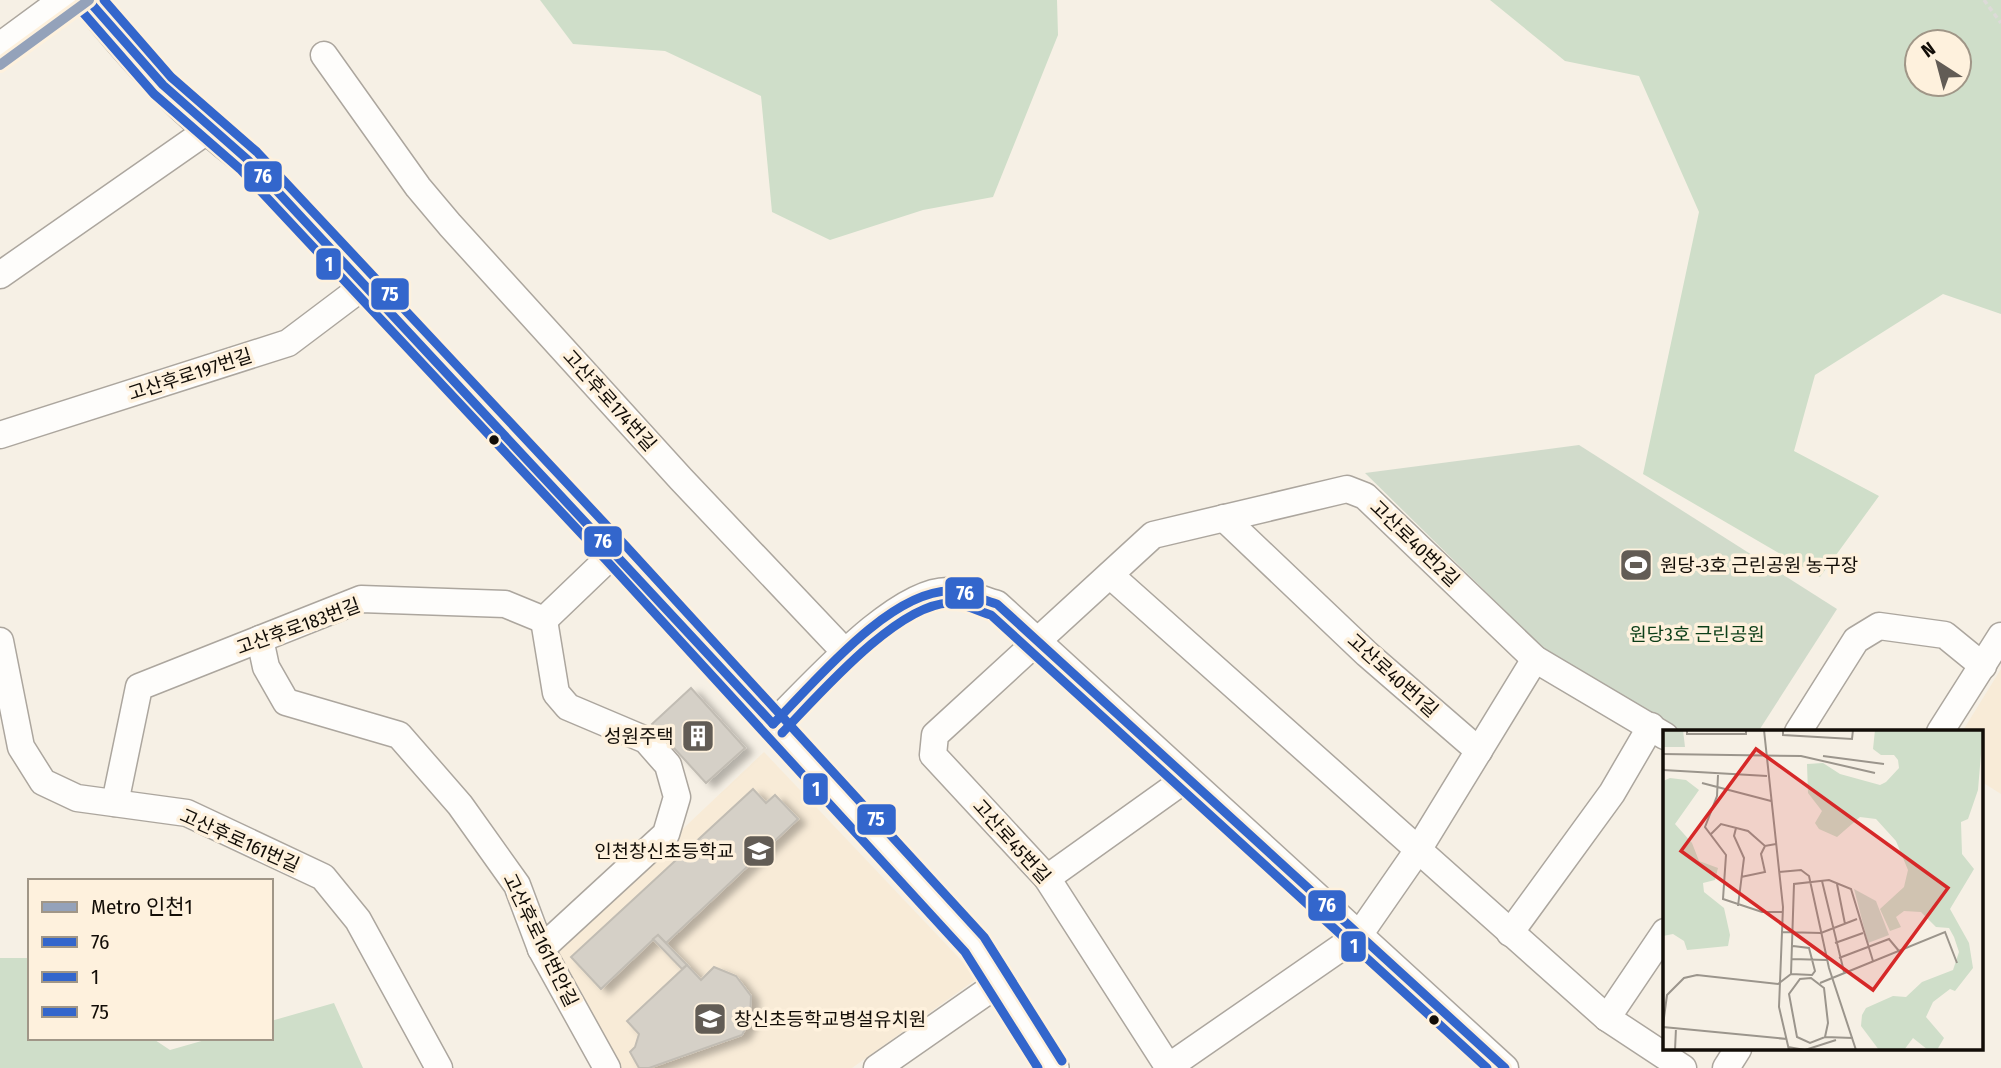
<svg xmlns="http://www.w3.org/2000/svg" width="2001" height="1068" viewBox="0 0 2001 1068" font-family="'Fira Sans Condensed','Noto Sans KR',sans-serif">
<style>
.built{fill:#f8ebd7}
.green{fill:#d1dbcb}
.forest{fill:#cfdec9;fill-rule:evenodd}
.building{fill:#d5d0c7;stroke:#c1bcb3;stroke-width:2;filter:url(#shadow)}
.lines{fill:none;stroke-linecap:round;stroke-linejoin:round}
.minor-casing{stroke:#aca69e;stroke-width:29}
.major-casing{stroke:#aca69e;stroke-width:36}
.path{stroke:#dcdad7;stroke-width:3.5;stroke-dasharray:5 3.5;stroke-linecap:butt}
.minor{stroke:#fefdfb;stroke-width:26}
.major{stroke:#fefdfb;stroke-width:33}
.bus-1-casing{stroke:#fef1dd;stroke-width:14}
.bus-2-casing{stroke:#fef1dd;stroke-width:14}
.bus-3-casing{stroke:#fef1dd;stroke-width:14}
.bus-1{stroke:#36c;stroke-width:9}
.bus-2{stroke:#36c;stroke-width:9}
.bus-3{stroke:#36c;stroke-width:9}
.metro-1-casing{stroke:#fef1dd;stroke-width:16}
.metro-1{stroke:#94a2ba;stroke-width:10}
.bus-dot{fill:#120d07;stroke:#fef1dd;stroke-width:2.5}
.labels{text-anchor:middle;stroke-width:7;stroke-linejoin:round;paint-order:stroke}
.street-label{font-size:19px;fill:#120d07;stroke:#fef1dd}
.poi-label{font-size:19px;fill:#120d07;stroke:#fef1dd;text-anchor:start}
.park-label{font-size:19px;fill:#0c3e18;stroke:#fef1dd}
.inset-road{fill:none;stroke:#9b958c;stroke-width:2}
.view{fill:#d62828;fill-opacity:0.15;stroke:#d62828;stroke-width:3.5}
.inset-edge{fill:none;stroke:#120d07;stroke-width:3.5}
.line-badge{stroke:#fef1dd;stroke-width:2.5}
.badge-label{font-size:19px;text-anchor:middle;font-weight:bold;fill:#fff}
</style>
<defs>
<filter id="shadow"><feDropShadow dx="8" dy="4.5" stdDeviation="3.5" flood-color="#0004"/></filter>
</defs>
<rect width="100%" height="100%" fill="#f6f0e5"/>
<g class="built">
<path d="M2001,669V794L1982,782V732H1962Z"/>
<path d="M764,752L978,978L852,1068H620L555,950Z"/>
</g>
<path class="green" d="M1579,445L1837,609L1758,732H1674L1543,648L1365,473Z"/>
<g class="forest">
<path d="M540,0H1057L1058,35L993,197L923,210L830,240L772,212L761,96L665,51L573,44Z"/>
<path d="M1490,0H2001V314L1943,294L1815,375L1794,451L1879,496L1820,577L1643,474L1699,212L1639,76L1565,61ZM1959,42V84H1917V42Z"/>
<path d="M0,958H30V1038H152L170,1050L212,1038H271V1021L334,1003L363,1068H0Z"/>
</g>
<g class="building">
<path d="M691,688L745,748L706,783L652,724Z"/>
<path d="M753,789L766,803L775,795L798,819L666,943L658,935L601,989L571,957Z"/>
<path d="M658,935L687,965L682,969L653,939Z"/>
<path d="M687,965L701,980L714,967L736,976L751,996L750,1020L742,1035L649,1068H639L630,1052L635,1047L639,1034L627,1021Z"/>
</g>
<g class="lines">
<defs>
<g id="minor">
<path d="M324,55L418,187L450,225L681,479L846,653"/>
<path d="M0,275L208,130"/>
<path d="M0,435L288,343L365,285"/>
<path d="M1224,518L1367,654L1479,751"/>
<path d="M1110,575L1607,1018L1683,1068"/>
<path d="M260,639L266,667L286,702L399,735L460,805L517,885L541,949L607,1068"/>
<path d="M0,641L21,747L43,782L77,798L187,813L323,877L358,920L439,1068"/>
<path d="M773,724C810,688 898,587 950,591C965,592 983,600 997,604L1505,1068"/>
<path d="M1798,732L1856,640L1879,626L1945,635L1983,666"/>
<path d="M1940,732L2001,636"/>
<path d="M115,803L139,687L361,599L505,604L544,620L615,552"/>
<path d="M1047,878L1187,778"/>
<path d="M1510,933L1612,793L1651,726"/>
<path d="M541,949L666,834L677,797L668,765L646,740L568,707L556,693L544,620"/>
<path d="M1607,1018L1665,932"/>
<path d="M877,1068L999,983"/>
<path d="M1167,1068L1359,935L1418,850L1535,659"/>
<path d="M1169,1068L1047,878L933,755L935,735L1153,535L1347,489L1365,496L1535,659L1665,736"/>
<path d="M1726,1068L1738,1049"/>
</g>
<g id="major">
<path d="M88,0C138,62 184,112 248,160L615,552L975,945L1052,1068"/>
<path d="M0,50L68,0"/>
</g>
</defs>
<use href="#minor" class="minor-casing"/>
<use href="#major" class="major-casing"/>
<path class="path" d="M1984,0L2001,23"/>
<use href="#minor" class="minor"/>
<use href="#major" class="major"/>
<defs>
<g id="bus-1">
<path d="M88,0L163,85L248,160L773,724"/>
<path d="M773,724C814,683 889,591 950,591C966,591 982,600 997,604L1505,1068"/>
</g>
<g id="bus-2">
<path d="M79,8L154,94L240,169L606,560L965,952L1038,1068"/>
<path d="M782,733C818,696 896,605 949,603C963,603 978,611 991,615L1487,1068"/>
</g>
<path id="bus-3" d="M104,0L171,77L257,152L624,544L984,937L1062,1061"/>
</defs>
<use href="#bus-1" class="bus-1-casing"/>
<use href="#bus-2" class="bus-2-casing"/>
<use href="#bus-3" class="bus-3-casing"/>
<use href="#bus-1" class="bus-1"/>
<use href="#bus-2" class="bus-2"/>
<use href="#bus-3" class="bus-3"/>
<defs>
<path id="metro-1" d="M0,65L89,0"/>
</defs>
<use href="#metro-1" class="metro-1-casing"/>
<use href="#metro-1" class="metro-1"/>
</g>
<defs>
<symbol id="stadium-square" viewBox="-11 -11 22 22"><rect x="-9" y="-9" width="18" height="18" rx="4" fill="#625c55" stroke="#fef1dd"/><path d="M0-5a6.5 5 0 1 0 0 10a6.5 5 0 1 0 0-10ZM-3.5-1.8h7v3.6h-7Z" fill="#fff"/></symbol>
<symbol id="building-square" viewBox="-11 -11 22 22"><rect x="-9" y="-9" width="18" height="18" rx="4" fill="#625c55" stroke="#fef1dd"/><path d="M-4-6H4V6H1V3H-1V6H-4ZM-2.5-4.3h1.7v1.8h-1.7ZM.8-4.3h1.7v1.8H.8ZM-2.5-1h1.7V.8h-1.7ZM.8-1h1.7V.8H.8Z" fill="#fff"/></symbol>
<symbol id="school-square" viewBox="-11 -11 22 22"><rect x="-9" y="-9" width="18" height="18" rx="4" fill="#625c55" stroke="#fef1dd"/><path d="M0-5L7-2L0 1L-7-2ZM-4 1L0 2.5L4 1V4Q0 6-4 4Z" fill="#fff"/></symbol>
</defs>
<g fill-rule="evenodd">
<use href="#stadium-square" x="1617" y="546" width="38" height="38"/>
<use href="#building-square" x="679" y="717" width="38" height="38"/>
<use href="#school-square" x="740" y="832" width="38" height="38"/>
<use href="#school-square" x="691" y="1000" width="38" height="38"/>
</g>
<g class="bus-dot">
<circle cx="494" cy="440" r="6"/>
<circle cx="1434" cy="1020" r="6"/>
</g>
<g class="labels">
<g class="street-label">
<text transform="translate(190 374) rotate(-18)" y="7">고산후로197번길</text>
<text transform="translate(610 400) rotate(48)" y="7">고산후로174번길</text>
<text transform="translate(1415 543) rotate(44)" y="7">고산로40번2길</text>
<text transform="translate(298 626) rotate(-20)" y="7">고산후로183번길</text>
<text transform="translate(1393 675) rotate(42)" y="7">고산로40번1길</text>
<text transform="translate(240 840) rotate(24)" y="7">고산후로161번길</text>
<text transform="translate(1012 841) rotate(48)" y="7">고산로45번길</text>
<text transform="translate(541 940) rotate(64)" y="7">고산후로161번안길</text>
</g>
<g class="poi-label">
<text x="1660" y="572">원당-3호 근린공원 농구장</text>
<text x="674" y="743" text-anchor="end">성원주택</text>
<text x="734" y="858" text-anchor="end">인천창신초등학교</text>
<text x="734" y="1026">창신초등학교병설유치원</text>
</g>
<g class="park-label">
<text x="1697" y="641">원당3호 근린공원</text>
</g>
</g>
<g transform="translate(1663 730)">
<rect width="320" height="320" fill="#f6f0e5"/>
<path d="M0,0H20L22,17H0ZM191,159L213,171L226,205L205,213Z" fill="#d1dbcb"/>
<path d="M212,0H320L315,60L305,89L298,92L299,124L311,139L287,179L306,213L310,238L292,261L287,259L270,272L263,287L281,308L274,320H265L250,308L241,320H216L198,296L199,285L203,278L230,266L243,267L259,252L290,240L296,222L291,207L286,198L273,197L258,182L241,181L233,187L238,197L227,201L217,179L241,157L245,140L233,111L213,89L197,87L174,107L156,99L152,93L159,81L145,63L144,34L160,33L177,44L217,55L223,52L236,38L235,30L231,25H218L210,19ZM7,48L23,50L36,60L12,94L29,113L36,131L55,138L52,150L40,153L41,162L61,178L67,205L65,216L24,220L21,211L10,204L0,206V51Z" fill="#cfdec9"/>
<path class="inset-road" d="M24,0V4H83V0M101,0L120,177L116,277L126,320M120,0V5L189,9L190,0M0,24L138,26L212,43M160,26L221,34M0,40L104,46M55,45L54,66L42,97L63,125L60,169L99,182H120M39,53L108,71M73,98L71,106L81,128L75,176M48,104L58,94L85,101L102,116L113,114M116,142L138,140L146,146L166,238L193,320M78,147L102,142L98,124L102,116M159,151L181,242M174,154L182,194M119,202L158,203L194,189M172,213L200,203M176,228L226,209L236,221M129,229L164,230M128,244L131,154L166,150L188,159L210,231M128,244L149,245L152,241L146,218L130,216M157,253L282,202L294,233M0,295L4,265L21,248L34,245L115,254L128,244M0,297L124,309M162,307L165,293L161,258L148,248L137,249L126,264L134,307L147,313L162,307L190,308M125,317L142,320L173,310M12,320L13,298"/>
<path class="view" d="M93,19L285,158L210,260L18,121Z"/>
<rect width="320" height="320" class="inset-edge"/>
</g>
<g class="line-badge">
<rect x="243" y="160" width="40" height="33" rx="7" fill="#36c"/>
<rect x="315" y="247" width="27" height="34" rx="7" fill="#36c"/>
<rect x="370" y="277" width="40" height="34" rx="7" fill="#36c"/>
<rect x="583" y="525" width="40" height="33" rx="7" fill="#36c"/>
<rect x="944" y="576" width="41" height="34" rx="7" fill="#36c"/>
<rect x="802" y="772" width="27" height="34" rx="7" fill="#36c"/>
<rect x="856" y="803" width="41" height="33" rx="7" fill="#36c"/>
<rect x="1307" y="889" width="40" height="33" rx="7" fill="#36c"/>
<rect x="1340" y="930" width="27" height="33" rx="7" fill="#36c"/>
</g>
<g class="badge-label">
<text x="263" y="183">76</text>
<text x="329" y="271">1</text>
<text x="390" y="301">75</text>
<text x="603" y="548">76</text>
<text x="965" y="600">76</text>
<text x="816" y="796">1</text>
<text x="876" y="826">75</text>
<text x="1327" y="912">76</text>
<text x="1354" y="953">1</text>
</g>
<rect x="28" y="879" width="245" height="161" fill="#fef1dd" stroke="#a09687" stroke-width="2"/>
<rect x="42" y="902" width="35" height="10" fill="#94a2ba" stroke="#a09687" stroke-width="2"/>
<text x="91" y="914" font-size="21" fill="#120d07">Metro 인천1</text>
<rect x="42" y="937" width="35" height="10" fill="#3366cc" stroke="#a09687" stroke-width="2"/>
<text x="91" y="949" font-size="21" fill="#120d07">76</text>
<rect x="42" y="972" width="35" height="10" fill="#3366cc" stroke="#a09687" stroke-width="2"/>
<text x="91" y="984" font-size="21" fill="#120d07">1</text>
<rect x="42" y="1007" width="35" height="10" fill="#3366cc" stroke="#a09687" stroke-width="2"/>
<text x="91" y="1019" font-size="21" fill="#120d07">75</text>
<g transform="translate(1938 63) rotate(324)"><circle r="33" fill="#fef1dd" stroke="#a09687" stroke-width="2"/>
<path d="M0-5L12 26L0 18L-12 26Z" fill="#625c55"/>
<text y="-10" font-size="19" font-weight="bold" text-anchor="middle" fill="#120d07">N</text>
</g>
</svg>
